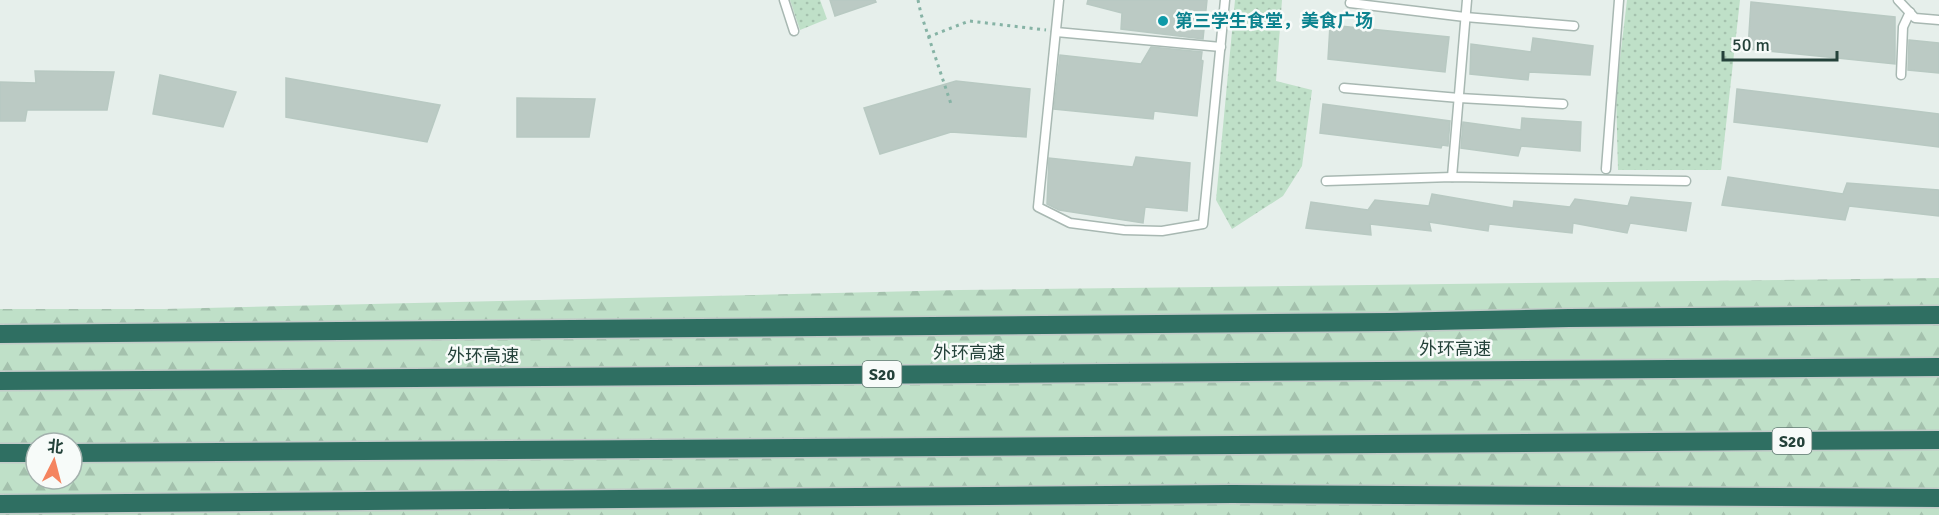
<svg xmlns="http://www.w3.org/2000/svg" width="1939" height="515" viewBox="0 0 1939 515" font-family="Signika,'Noto Sans SC',sans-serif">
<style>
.grass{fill:url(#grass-dots)}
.forest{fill:url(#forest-firs);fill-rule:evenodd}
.building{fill:#bbcac4;stroke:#b8c9c2;stroke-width:1.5}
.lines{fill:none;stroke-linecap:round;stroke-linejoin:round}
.lane-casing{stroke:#a8b8b2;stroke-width:11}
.highway-casing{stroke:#c2cac8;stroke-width:21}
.path{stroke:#86b3a5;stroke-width:3;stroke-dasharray:3 4.5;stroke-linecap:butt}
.lane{stroke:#fff;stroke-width:8}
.highway{stroke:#2f6f62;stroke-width:18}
.culture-dot{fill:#0f9aa8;stroke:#f7fbf9;stroke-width:2}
.labels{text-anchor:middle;stroke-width:5;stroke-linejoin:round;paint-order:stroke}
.shield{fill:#f7fbf9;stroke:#637a73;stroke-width:1.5}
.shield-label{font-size:16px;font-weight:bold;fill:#24423a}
.culture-label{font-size:18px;font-weight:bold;fill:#0d838f;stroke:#f7fbf9;text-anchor:start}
.street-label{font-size:18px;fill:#24423a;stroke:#f7fbf9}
</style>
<defs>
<pattern id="grass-dots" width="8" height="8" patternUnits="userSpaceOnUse" patternTransform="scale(1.5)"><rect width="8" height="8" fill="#bfe0c8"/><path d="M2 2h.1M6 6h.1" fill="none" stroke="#a4c1ad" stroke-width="1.8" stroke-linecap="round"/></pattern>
<pattern id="forest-firs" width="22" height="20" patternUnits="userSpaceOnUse" patternTransform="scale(1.5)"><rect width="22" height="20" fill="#bfe0c8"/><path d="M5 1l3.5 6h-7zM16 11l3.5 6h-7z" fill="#a4c1ad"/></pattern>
</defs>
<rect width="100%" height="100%" fill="#e6efeb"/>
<g class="grass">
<path d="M790,0H820L827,19L800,30Z"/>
<path d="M1235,0H1282L1276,81L1312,90L1302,166L1283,196L1232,229L1216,200Z"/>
<path d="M1627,0H1740L1721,170H1618L1616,92Z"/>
</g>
<path class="forest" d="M1939,278V515H0V309H164L960,290ZM36,443H72V479H36Z"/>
<g class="building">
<path d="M830,0H875L876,2L835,16Z"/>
<path d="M1088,0H1207L1203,39L1121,29L1122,13L1087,4Z"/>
<path d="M1751,2L1895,17V64L1748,49Z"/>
<path d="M1330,25L1449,37L1445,72L1328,59Z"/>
<path d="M1533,38L1593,46L1590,75L1529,72L1528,80L1470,74L1471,44L1531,52Z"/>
<path d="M1909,40L1939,43V73L1908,70Z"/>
<path d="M1151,47L1202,52L1201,60L1203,61L1197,116L1154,111L1153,119L1054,109L1060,55L1141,64Z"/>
<path d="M35,71L114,72L107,110H27L25,121H0V82L36,83Z"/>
<path d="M160,75L236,92L223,127L153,114Z"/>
<path d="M286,78L440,105L427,142L286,117Z"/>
<path d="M956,81L1030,89L1026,137L951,132L880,154L864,108Z"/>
<path d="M1737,89L1939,114V147L1734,122Z"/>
<path d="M517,98L595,99L589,137H517Z"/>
<path d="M1323,104L1450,121L1448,146L1442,145L1441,148L1320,133Z"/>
<path d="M1522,118L1581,122L1580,151L1521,146L1518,156L1461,148L1463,122L1521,130Z"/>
<path d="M1136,157L1190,163L1187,211L1145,207L1143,223L1059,210L1047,204L1049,158L1133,167Z"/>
<path d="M1728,177L1843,194L1847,183L1939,190V216L1849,206L1845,220L1722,205Z"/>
<path d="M1432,194L1513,208L1514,201L1570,207L1575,199L1628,206L1631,197L1691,203L1686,231L1630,223L1627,233L1573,223L1572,233L1489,224L1488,231L1429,222L1431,231L1370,224L1371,235L1306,228L1311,202L1368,210L1375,200L1429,206Z"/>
</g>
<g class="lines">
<defs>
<g id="lane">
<path d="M784,0L794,31"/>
<path d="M1059,0L1038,207L1070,223L1124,230L1162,231L1203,224L1225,0"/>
<path d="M1898,0L1915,18L1939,20"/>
<path d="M1350,3L1465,17L1574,26"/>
<path d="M1056,32L1221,47"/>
<path d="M1901,75L1903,27L1910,12"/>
<path d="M1344,88L1459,98L1563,104"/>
<path d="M1606,169L1619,0"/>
<path d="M1452,177L1467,0"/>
<path d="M1326,181L1452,177L1686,181"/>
</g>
<g id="highway">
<path d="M0,334L1390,322L1569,318L1939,315"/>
<path d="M0,381L1939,367"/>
<path d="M0,453H36"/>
<path d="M72,453L1939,440"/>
<path d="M0,504L1232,494L1939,498"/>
</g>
</defs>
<use href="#lane" class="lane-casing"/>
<use href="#highway" class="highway-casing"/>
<g class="path">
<path d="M918,0L921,14L952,107"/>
<path d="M928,37L969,21L1046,30"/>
</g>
<use href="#lane" class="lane"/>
<use href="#highway" class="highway"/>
</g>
<circle class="culture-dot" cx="1163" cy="21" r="6"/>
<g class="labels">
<g class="shield">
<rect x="862.5" y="361" width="39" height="26" rx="4.5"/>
<rect x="1772.5" y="428" width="39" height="26" rx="4.5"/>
</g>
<g class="shield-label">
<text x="882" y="380">S20</text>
<text x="1792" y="447">S20</text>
</g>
<g class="culture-label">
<text x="1175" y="27">第三学生食堂，美食广场</text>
</g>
<g class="street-label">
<text x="1455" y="355">外环高速</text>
<text x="969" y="359">外环高速</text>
<text x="483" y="362">外环高速</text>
</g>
</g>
<g transform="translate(54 461) rotate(6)"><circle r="28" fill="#f7fbf9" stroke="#a3b1ad" stroke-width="1.5"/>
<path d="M0-4.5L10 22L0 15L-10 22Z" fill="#f4845f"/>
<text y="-9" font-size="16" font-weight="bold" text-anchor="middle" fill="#24423a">北</text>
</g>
<path d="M1723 51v9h114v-9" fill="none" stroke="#24423a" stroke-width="3"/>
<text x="1732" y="51" font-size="18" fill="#24423a" stroke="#f7fbf9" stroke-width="4.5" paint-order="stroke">50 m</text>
</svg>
